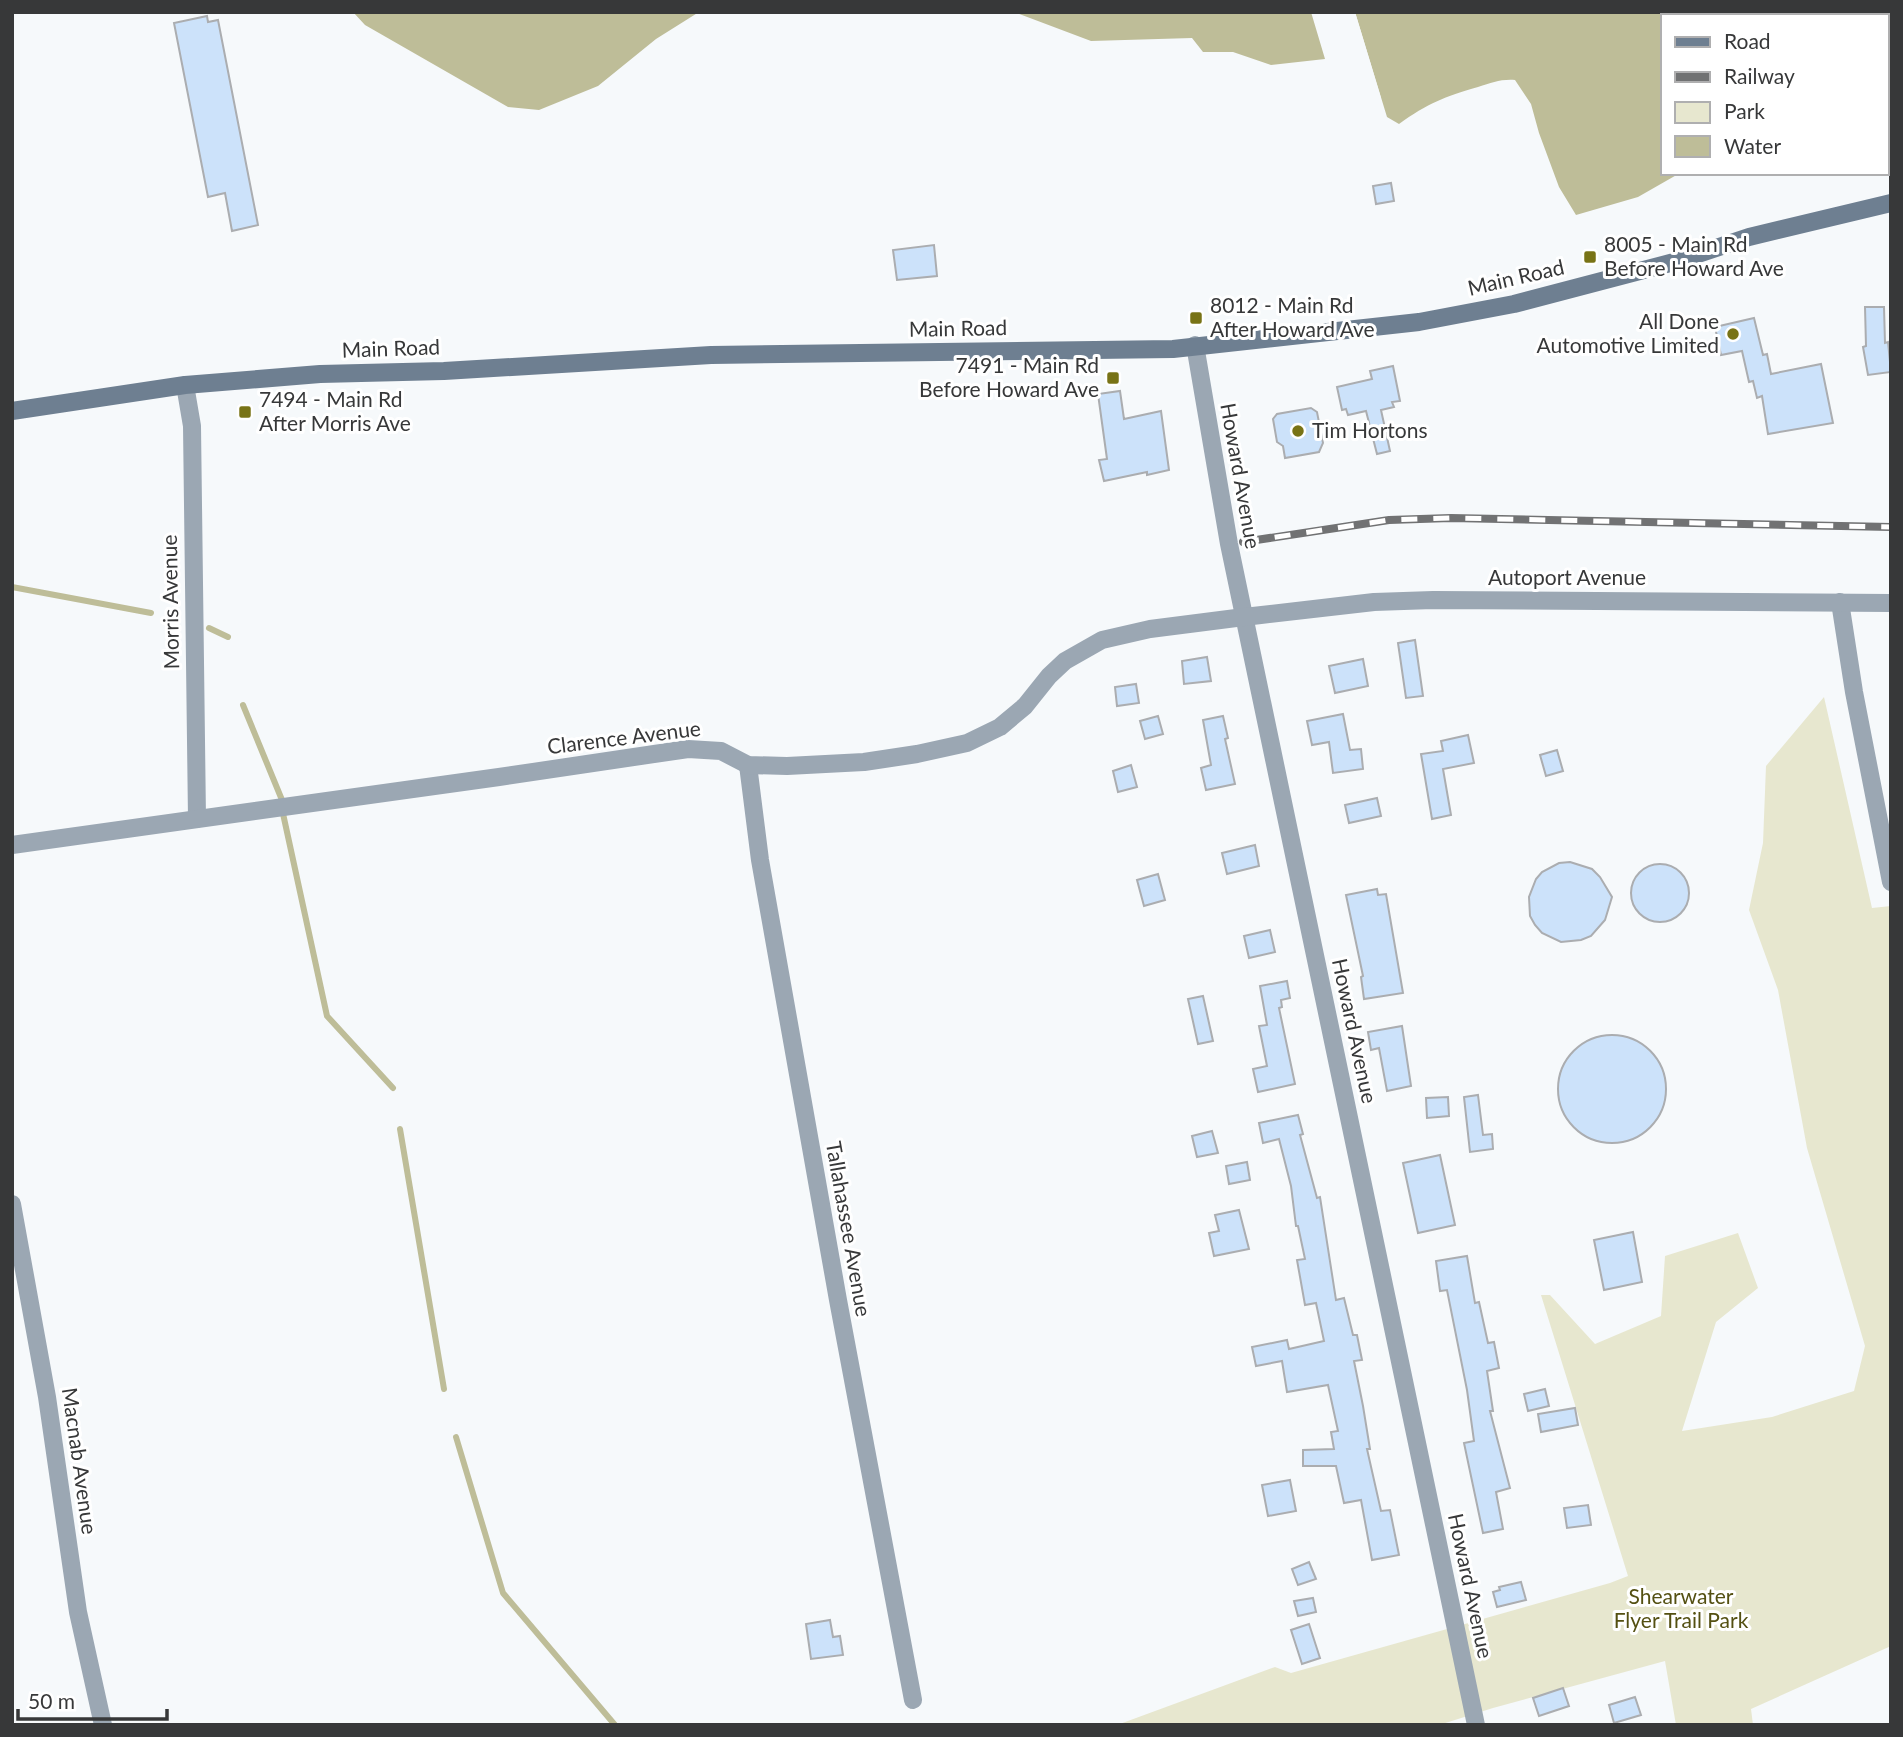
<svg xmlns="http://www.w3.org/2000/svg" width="1903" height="1737" viewBox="0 0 1903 1737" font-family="Lato,sans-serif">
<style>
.green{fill:#e7e7cf}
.water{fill:#bebd98}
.pier{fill:#f6f9fb}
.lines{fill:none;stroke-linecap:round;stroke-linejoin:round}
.stream{stroke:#bebd98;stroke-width:6}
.building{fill:#cce2fa;stroke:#abadb0;stroke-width:2}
.street{stroke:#9ba7b3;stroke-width:18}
.secondary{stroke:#6e7f91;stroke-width:18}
.rail-casing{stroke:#717273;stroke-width:8}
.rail{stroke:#fff;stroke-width:5;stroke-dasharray:16;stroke-linecap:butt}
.poi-dot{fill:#787316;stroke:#fff;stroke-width:2.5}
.labels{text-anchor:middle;stroke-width:6;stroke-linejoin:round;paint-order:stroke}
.poi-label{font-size:21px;fill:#373839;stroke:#fff;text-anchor:start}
.street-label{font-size:21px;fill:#373839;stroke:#fff}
.park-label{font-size:21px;fill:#545012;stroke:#fff}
</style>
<rect width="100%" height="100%" fill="#f6f9fb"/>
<path class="green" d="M1824,697L1872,908L1891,906V1646L1751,1709L1753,1725H1676L1665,1661L1493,1708L1439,1725H1117L1275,1667L1291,1673L1610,1583L1628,1576L1541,1295H1550L1595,1344L1661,1316L1665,1256L1738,1233L1758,1288L1716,1322L1682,1431L1772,1417L1854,1391L1865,1346L1807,1148L1778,990L1749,910L1763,843L1766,766Z"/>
<g class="water">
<path d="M353,12H699L656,39L598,86L539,110L508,107L365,25Z"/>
<path d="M1014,12H1311L1325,59L1271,65L1233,52H1203L1192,38L1091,41Z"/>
<path d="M1355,12H1837L1835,16H1663V173H1680L1638,197L1576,215L1559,187L1539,133L1531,104L1515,80C1500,79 1492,83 1478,87C1444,97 1428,103 1399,124L1387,117Z"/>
</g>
<path class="pier" d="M1351,12H1355L1381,98L1377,99Z"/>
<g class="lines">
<g class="stream">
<path d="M12,587L151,613"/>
<path d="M209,628L228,637"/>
<path d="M243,705L282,800"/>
<path d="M282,809L327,1016L393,1088"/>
<path d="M400,1129L444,1389"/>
<path d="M456,1437L503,1593L615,1725"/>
</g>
</g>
<g class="building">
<path d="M207,16L208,22L218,20L258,225L232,231L225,193L208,197L174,23Z"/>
<path d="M1391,183L1394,201L1376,204L1373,186Z"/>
<path d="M934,245L937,276L897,280L893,250Z"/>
<path d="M1865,307H1884L1885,343L1888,342L1891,372L1868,375L1863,347L1866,346Z"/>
<path d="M1754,318L1763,355L1767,354L1771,374L1821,364L1833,423L1768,434L1762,396L1757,398L1753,381L1749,382L1742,351L1721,355L1715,327Z"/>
<path d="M1393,366L1400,401L1392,402L1394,407L1381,410L1390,451L1377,454L1366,411L1348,415L1346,409L1342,410L1337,387L1372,379L1370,371Z"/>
<path d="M1120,391L1124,419L1161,411L1169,470L1147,475V472L1104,481L1099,460L1107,459L1098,394Z"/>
<path d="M1311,408L1317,412L1323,443L1319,452L1285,458L1283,446L1277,442L1273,419L1277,414Z"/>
<path d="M1415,640L1423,696L1406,698L1398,643Z"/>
<path d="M1207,657L1211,681L1184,684L1182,661Z"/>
<path d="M1363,659L1368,686L1335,693L1329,666Z"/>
<path d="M1136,684L1139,703L1117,706L1115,687Z"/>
<path d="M1343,714L1350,750L1361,749L1363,769L1333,773L1329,742L1312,745L1307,721Z"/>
<path d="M1158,716L1163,734L1145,739L1140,721Z"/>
<path d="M1223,716L1228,738L1225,739L1235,784L1206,790L1201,768L1211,765L1203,720Z"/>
<path d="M1468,735L1474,763L1443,769L1451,815L1432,819L1421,754L1443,751L1441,741Z"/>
<path d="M1557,750L1563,771L1546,776L1540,755Z"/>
<path d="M1131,765L1137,787L1118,792L1113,771Z"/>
<path d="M1377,798L1381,816L1349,823L1345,805Z"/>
<path d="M1255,845L1259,866L1227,874L1222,853Z"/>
<path d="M1570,862L1592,869L1600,877L1612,897L1605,920L1591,936L1581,940L1561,942L1542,933L1535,925L1530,916L1529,897L1536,879L1542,872L1559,863Z"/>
<circle cx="1660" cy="893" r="29"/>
<path d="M1158,874L1165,900L1144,906L1137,880Z"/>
<path d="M1377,889L1378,895L1386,894L1403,993L1364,999L1361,977L1363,976L1346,895Z"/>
<path d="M1270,930L1275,952L1249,958L1244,936Z"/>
<path d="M1287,981L1290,998L1281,1000L1282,1007L1279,1008L1295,1084L1258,1092L1253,1069L1267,1066L1259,1026L1267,1025L1260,986Z"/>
<path d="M1203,996L1213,1041L1198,1044L1188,999Z"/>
<path d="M1402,1026L1411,1086L1387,1091L1379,1048L1371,1050L1368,1032Z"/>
<circle cx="1612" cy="1089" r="54"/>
<path d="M1478,1095L1483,1135L1492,1134L1493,1149L1470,1152L1464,1097Z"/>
<path d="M1448,1097L1449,1116L1427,1118L1426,1098Z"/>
<path d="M1298,1115L1303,1134L1300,1135L1317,1198L1320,1197L1336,1300L1344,1298L1353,1335H1357L1362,1360L1354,1361L1363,1406L1370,1449H1367L1381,1511L1390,1510L1399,1555L1372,1560L1361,1500L1344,1503L1336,1466H1303V1450L1334,1449L1331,1432L1338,1431L1328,1385L1287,1392L1282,1361L1256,1366L1252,1347L1287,1340L1289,1349L1324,1341L1316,1303L1305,1305L1297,1260L1305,1259L1298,1226H1296L1291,1186L1279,1139L1263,1143L1259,1123Z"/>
<path d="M1212,1131L1218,1153L1197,1157L1192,1136Z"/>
<path d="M1440,1155L1455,1225L1418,1233L1403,1163Z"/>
<path d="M1247,1162L1250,1180L1229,1184L1226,1166Z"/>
<path d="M1239,1210L1249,1249L1214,1256L1209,1233L1219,1231L1215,1215Z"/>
<path d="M1633,1232L1642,1282L1604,1290L1594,1240Z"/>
<path d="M1467,1256L1475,1303L1479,1302L1488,1343L1494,1342L1499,1368L1487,1371L1493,1411H1490L1510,1488L1496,1492L1503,1529L1483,1533L1464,1443L1474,1441L1467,1390L1447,1290L1440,1291L1436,1261Z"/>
<path d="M1545,1389L1549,1406L1528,1411L1524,1394Z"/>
<path d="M1575,1408L1578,1425L1541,1432L1538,1414Z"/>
<path d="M1290,1480L1296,1511L1268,1516L1262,1485Z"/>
<path d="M1588,1505L1591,1525L1567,1528L1564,1508Z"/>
<path d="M1309,1562L1316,1579L1298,1585L1292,1569Z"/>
<path d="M1521,1582L1526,1600L1497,1607L1493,1592L1500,1590L1499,1587Z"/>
<path d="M1313,1598L1316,1612L1298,1616L1294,1601Z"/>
<path d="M830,1620L833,1637L840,1636L843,1655L811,1659L806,1624Z"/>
<path d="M1309,1624L1320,1658L1302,1664L1291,1630Z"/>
<path d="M1563,1688L1569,1706L1539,1716L1533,1698Z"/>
<path d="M1635,1697L1641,1715L1614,1723L1609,1705Z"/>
</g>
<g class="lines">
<g class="street">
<path d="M1195,345L1229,544L1476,1725"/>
<path d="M185,385L192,426L197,819"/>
<path d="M1840,602L1854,692L1891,882"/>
<path d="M748,765L760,860L838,1300L913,1700"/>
<path d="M12,845L499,777L688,749L721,751L748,765L787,766L864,762L917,754L967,743L1000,727L1025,706L1049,676L1065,661L1102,640L1150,629L1244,617L1374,602L1433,600L1891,603"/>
<path d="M12,1204L47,1397L78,1612L103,1725"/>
</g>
<path class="secondary" d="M12,411L185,385L320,374L444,371L711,355L1173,349L1419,322L1514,304L1674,262L1749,237L1891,203"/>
<defs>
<path id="rail" d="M1243,542L1389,520L1451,518L1891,527"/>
</defs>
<use href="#rail" class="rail-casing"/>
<use href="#rail" class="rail"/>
</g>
<g class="poi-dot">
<rect x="1583" y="250" width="14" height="14" rx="3.5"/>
<rect x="1189" y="311" width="14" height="14" rx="3.5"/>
<circle cx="1733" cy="334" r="7"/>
<rect x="1106" y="371" width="14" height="14" rx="3.5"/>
<rect x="238" y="405" width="14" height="14" rx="3.5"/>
<circle cx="1298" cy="431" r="7"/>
</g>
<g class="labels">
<g class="poi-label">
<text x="1604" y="252">8005 - Main Rd<tspan x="1604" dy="24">Before Howard Ave</tspan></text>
<text x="1210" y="313">8012 - Main Rd<tspan x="1210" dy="24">After Howard Ave</tspan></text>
<text x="1719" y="329" text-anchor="end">All Done<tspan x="1719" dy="24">Automotive Limited</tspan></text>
<text x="1099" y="373" text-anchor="end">7491 - Main Rd<tspan x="1099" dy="24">Before Howard Ave</tspan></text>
<text x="259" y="407">7494 - Main Rd<tspan x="259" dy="24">After Morris Ave</tspan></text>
<text x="1312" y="438">Tim Hortons</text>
</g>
<g class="street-label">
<text transform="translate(1516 278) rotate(-13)" y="7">Main Road</text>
<text transform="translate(958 329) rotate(-1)" y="7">Main Road</text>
<text transform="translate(391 349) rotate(-2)" y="7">Main Road</text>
<text transform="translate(1240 476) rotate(80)" y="7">Howard Avenue</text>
<text x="1567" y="585">Autoport Avenue</text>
<text transform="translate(171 602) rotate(-91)" y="7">Morris Avenue</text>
<text transform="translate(624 738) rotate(-7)" y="7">Clarence Avenue</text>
<text transform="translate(1354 1031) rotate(78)" y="7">Howard Avenue</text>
<text transform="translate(848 1229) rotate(80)" y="7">Tallahassee Avenue</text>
<text transform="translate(79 1461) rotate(82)" y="7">Macnab Avenue</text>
<text transform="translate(1470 1586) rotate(78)" y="7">Howard Avenue</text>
</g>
<g class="park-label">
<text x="1681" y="1604">Shearwater<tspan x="1681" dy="24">Flyer Trail Park</tspan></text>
</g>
</g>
<rect width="1903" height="1737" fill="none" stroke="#373839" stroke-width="28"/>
<rect x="1661" y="14" width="228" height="161" fill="#ffffff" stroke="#afafb0" stroke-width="2"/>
<rect x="1675" y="37" width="35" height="10" fill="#6e7f91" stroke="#afafb0" stroke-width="2"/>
<text x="1724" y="49" font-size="21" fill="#373839">Road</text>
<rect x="1675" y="72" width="35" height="10" fill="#717273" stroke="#afafb0" stroke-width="2"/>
<text x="1724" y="84" font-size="21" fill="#373839">Railway</text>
<rect x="1675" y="102" width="35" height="21" fill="#e7e7cf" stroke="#afafb0" stroke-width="2"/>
<text x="1724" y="119" font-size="21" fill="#373839">Park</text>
<rect x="1675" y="136" width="35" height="21" fill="#bebd98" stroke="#afafb0" stroke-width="2"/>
<text x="1724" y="154" font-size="21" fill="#373839">Water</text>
<path d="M18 1709v10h149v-10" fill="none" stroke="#373839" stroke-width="3.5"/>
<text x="28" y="1709" font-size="21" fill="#373839" stroke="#ffffff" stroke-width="5" paint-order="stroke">50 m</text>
</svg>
